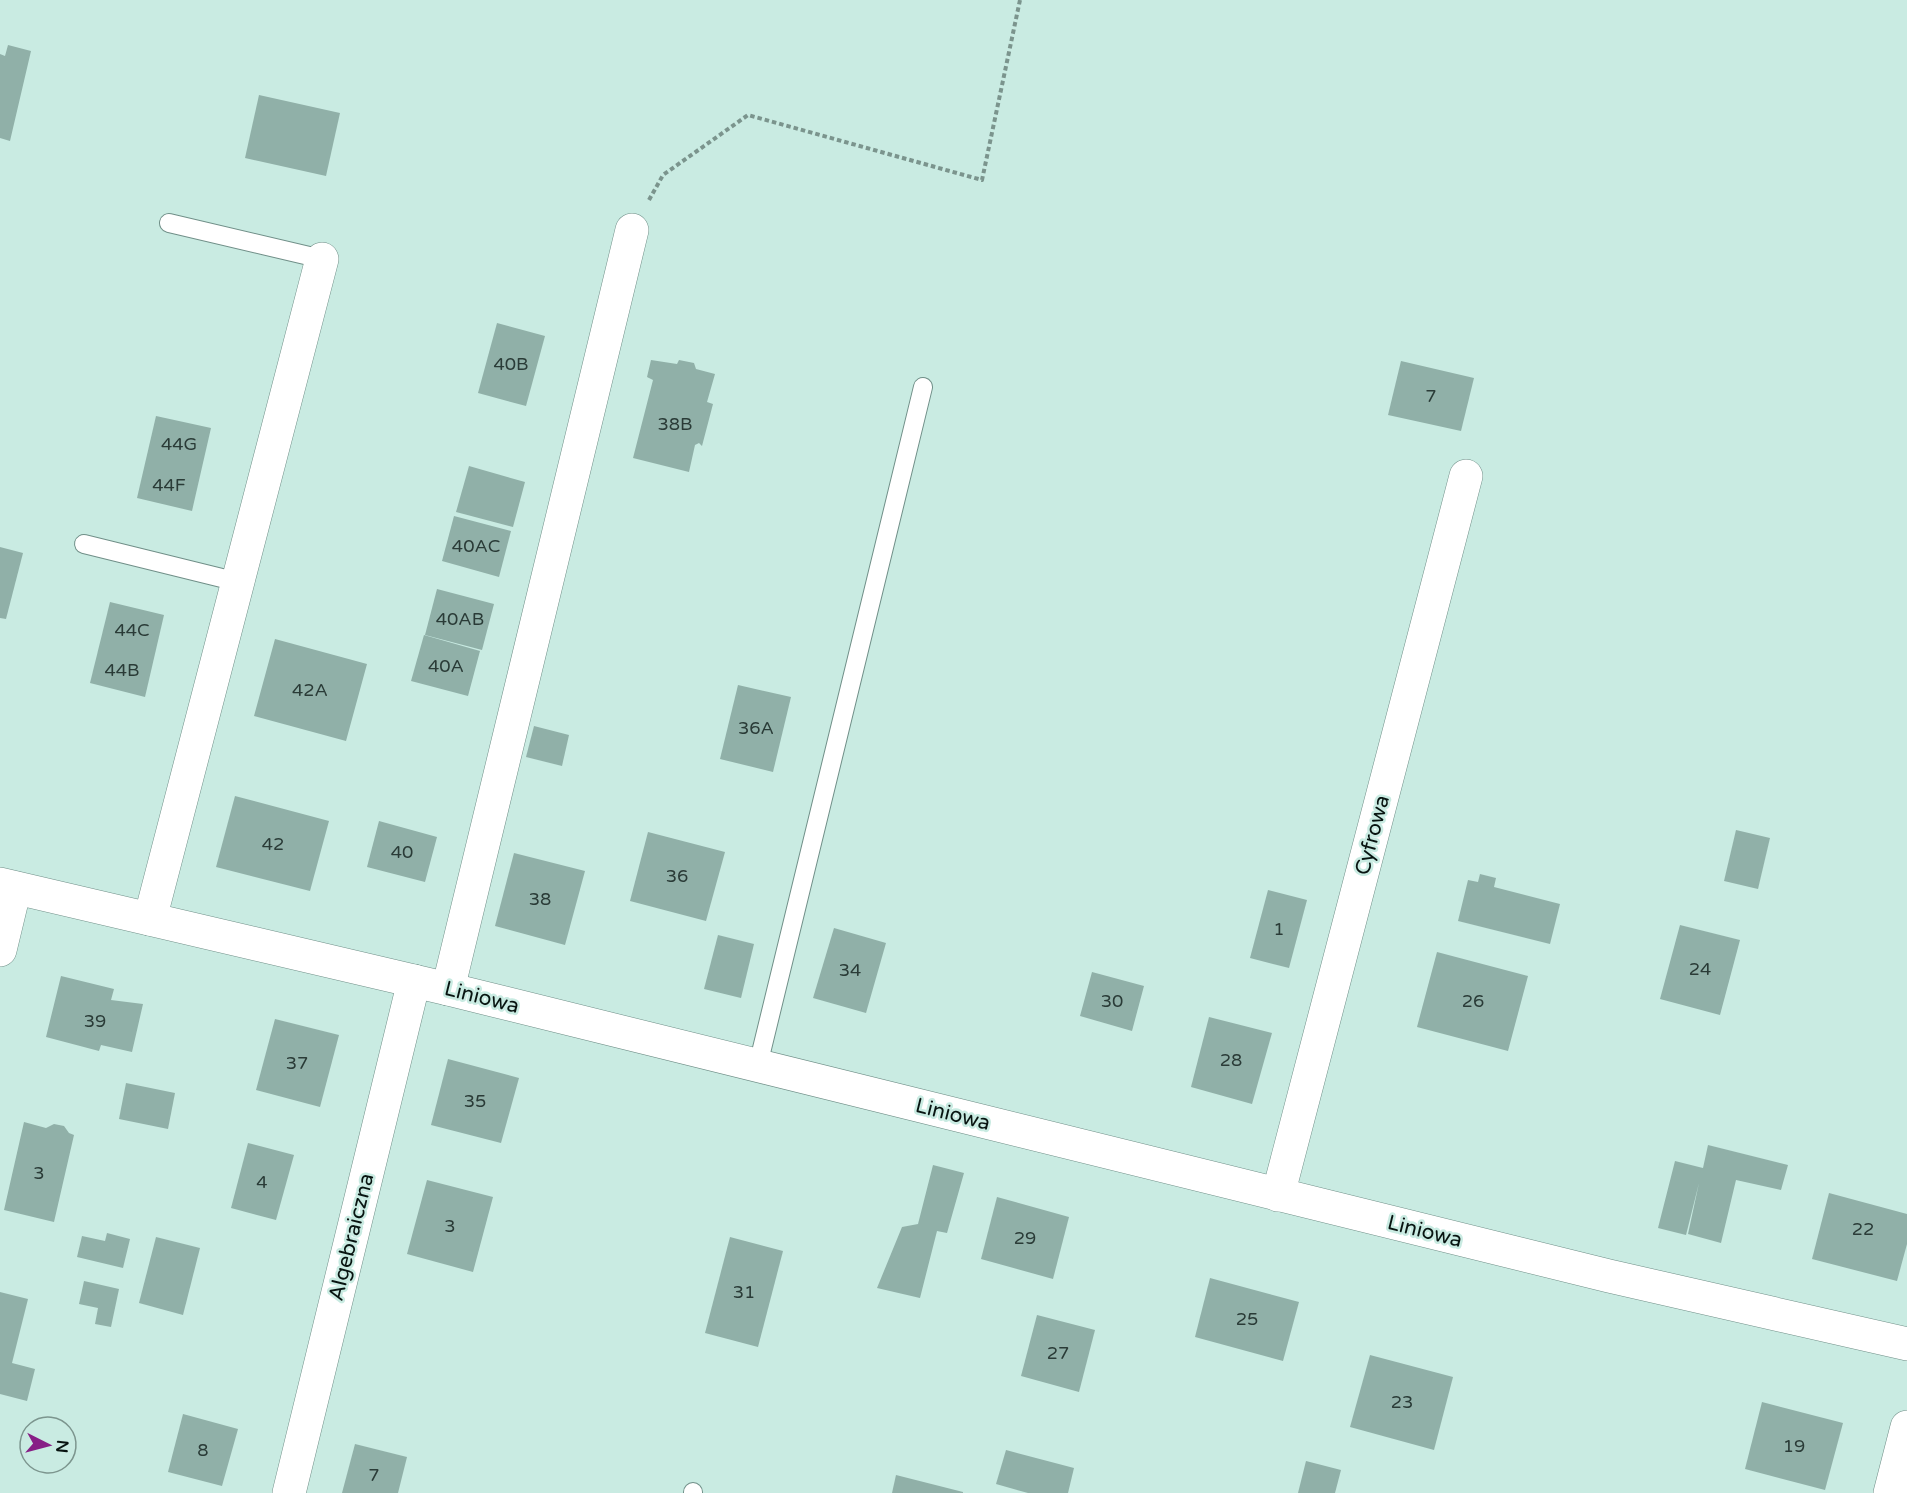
<svg xmlns="http://www.w3.org/2000/svg" width="1907" height="1493" viewBox="0 0 1907 1493" font-family="'Varela Round',sans-serif">
<style>
.building{fill:#90b0a8}
.lines{fill:none;stroke-linecap:round;stroke-linejoin:round}
.lane-casing{stroke:#708f88;stroke-width:20}
.street-casing{stroke:#708f88;stroke-width:34}
.path{stroke:#7b948d;stroke-width:4;stroke-dasharray:4.5 3;stroke-linecap:butt}
.lane{stroke:#fff;stroke-width:18}
.street{stroke:#fff;stroke-width:33}
.labels{text-anchor:middle;stroke-width:5;stroke-linejoin:round;paint-order:stroke}
.number-label{font-size:18px;fill:#2a3b37}
.street-label{font-size:21px;fill:#081411;stroke:#c9ebe2}
</style>
<rect width="100%" height="100%" fill="#c9ebe2"/>
<g class="building">
<path d="M8,45L31,51L10,141L0,138V54L5,56Z"/>
<path d="M259,95L340,113L326,176L245,158Z"/>
<path d="M497,323L545,336L526,406L478,393Z"/>
<path d="M651,360L677,364L679,360L694,363L696,369L715,374L707,402L713,404L702,446L699,443L695,445L689,472L633,458L653,380L647,377Z"/>
<path d="M1401,361L1474,378L1461,431L1388,415Z"/>
<path d="M156,416L211,428L192,511L137,498Z"/>
<path d="M469,466L525,482L513,527L456,512Z"/>
<path d="M454,516L511,531L499,577L442,561Z"/>
<path d="M0,547L23,553L6,619L0,618Z"/>
<path d="M437,589L494,604L482,650L425,635Z"/>
<path d="M110,602L164,615L145,697L90,683Z"/>
<path d="M424,635L480,651L468,696L411,681Z"/>
<path d="M275,639L367,664L346,741L254,716Z"/>
<path d="M738,685L791,697L773,772L720,759Z"/>
<path d="M534,726L569,735L562,766L526,757Z"/>
<path d="M235,796L329,821L310,891L216,867Z"/>
<path d="M379,821L437,837L425,882L367,867Z"/>
<path d="M1736,830L1770,838L1758,889L1724,881Z"/>
<path d="M648,832L725,852L706,921L630,901Z"/>
<path d="M514,853L585,871L565,945L495,926Z"/>
<path d="M1480,874L1496,878L1494,887L1560,904L1550,944L1458,921L1468,880L1478,882Z"/>
<path d="M1268,890L1307,900L1289,968L1250,958Z"/>
<path d="M1680,925L1740,940L1720,1015L1660,999Z"/>
<path d="M834,928L886,943L866,1013L813,998Z"/>
<path d="M718,935L754,944L741,998L704,989Z"/>
<path d="M1437,952L1528,976L1508,1051L1417,1027Z"/>
<path d="M1092,972L1144,986L1132,1031L1080,1016Z"/>
<path d="M61,976L114,989L111,1000L143,1004L132,1052L101,1045L99,1051L46,1037Z"/>
<path d="M1209,1017L1272,1033L1252,1104L1191,1087Z"/>
<path d="M275,1019L339,1035L320,1107L256,1090Z"/>
<path d="M448,1059L519,1078L501,1143L431,1125Z"/>
<path d="M126,1083L175,1093L168,1129L119,1119Z"/>
<path d="M24,1122L46,1128L54,1124L64,1126L69,1133L74,1135L54,1222L4,1210Z"/>
<path d="M248,1143L294,1155L276,1220L231,1208Z"/>
<path d="M1708,1145L1788,1165L1781,1190L1736,1180L1721,1243L1688,1234L1699,1183L1686,1235L1658,1228L1675,1161L1703,1168Z"/>
<path d="M933,1165L964,1173L947,1233L937,1231L920,1298L877,1288L902,1227L918,1224Z"/>
<path d="M427,1180L493,1197L473,1272L407,1254Z"/>
<path d="M1829,1193L1907,1214V1244L1897,1281L1812,1259Z"/>
<path d="M997,1197L1069,1217L1053,1279L981,1259Z"/>
<path d="M107,1233L130,1239L123,1268L77,1257L82,1236L105,1241Z"/>
<path d="M156,1237L200,1248L183,1315L139,1303Z"/>
<path d="M730,1237L783,1251L758,1347L705,1333Z"/>
<path d="M1210,1278L1299,1302L1283,1361L1195,1337Z"/>
<path d="M84,1281L119,1289L111,1327L95,1324L98,1308L79,1304Z"/>
<path d="M0,1292L28,1299L12,1363L35,1369L27,1401L0,1394Z"/>
<path d="M1037,1315L1095,1330L1079,1392L1021,1376Z"/>
<path d="M1370,1355L1453,1377L1434,1450L1350,1427Z"/>
<path d="M1762,1402L1843,1423L1825,1490L1745,1469Z"/>
<path d="M183,1414L238,1429L222,1486L168,1472Z"/>
<path d="M355,1444L407,1457L398,1493H342Z"/>
<path d="M1006,1450L1074,1468L1068,1493H1028L996,1484Z"/>
<path d="M1306,1461L1341,1470L1335,1493H1298Z"/>
<path d="M896,1475L963,1492V1493H892Z"/>
</g>
<g class="lines">
<defs>
<g id="lane">
<path d="M169,223L322,259"/>
<path d="M84,544L238,582"/>
<path d="M758,1065L923,387"/>
<path d="M693,1493V1492"/>
</g>
<g id="street">
<path d="M0,884L448,989L1609,1276L1907,1344"/>
<path d="M150,919L322,259"/>
<path d="M0,950L15,888"/>
<path d="M448,989L632,230"/>
<path d="M1278,1195L1466,476"/>
<path d="M289,1493L414,981"/>
<path d="M1890,1493L1907,1427"/>
</g>
</defs>
<use href="#lane" class="lane-casing"/>
<use href="#street" class="street-casing"/>
<path class="path" d="M649,200L663,175L748,115L982,180L1020,0"/>
<use href="#lane" class="lane"/>
<use href="#street" class="street"/>
</g>
<g class="labels">
<g class="number-label">
<text x="511" y="370">40B</text>
<text x="1431" y="402">7</text>
<text x="675" y="430">38B</text>
<text x="179" y="450">44G</text>
<text x="169" y="491">44F</text>
<text x="476" y="552">40AC</text>
<text x="460" y="625">40AB</text>
<text x="132" y="636">44C</text>
<text x="446" y="672">40A</text>
<text x="122" y="676">44B</text>
<text x="310" y="696">42A</text>
<text x="756" y="734">36A</text>
<text x="273" y="850">42</text>
<text x="402" y="858">40</text>
<text x="677" y="882">36</text>
<text x="540" y="905">38</text>
<text x="1279" y="935">1</text>
<text x="1700" y="975">24</text>
<text x="850" y="976">34</text>
<text x="1112" y="1007">30</text>
<text x="1473" y="1007">26</text>
<text x="95" y="1027">39</text>
<text x="1231" y="1066">28</text>
<text x="297" y="1069">37</text>
<text x="475" y="1107">35</text>
<text x="39" y="1179">3</text>
<text x="262" y="1188">4</text>
<text x="450" y="1232">3</text>
<text x="1863" y="1235">22</text>
<text x="1025" y="1244">29</text>
<text x="744" y="1298">31</text>
<text x="1247" y="1325">25</text>
<text x="1058" y="1359">27</text>
<text x="1402" y="1408">23</text>
<text x="1794" y="1452">19</text>
<text x="203" y="1456">8</text>
<text x="374" y="1481">7</text>
</g>
<g class="street-label">
<text transform="translate(1372 835) rotate(-75)" y="7">Cyfrowa</text>
<text transform="translate(482 997) rotate(14)" y="7">Liniowa</text>
<text transform="translate(953 1114) rotate(14)" y="7">Liniowa</text>
<text transform="translate(1425 1231) rotate(14)" y="7">Liniowa</text>
<text transform="translate(351 1237) rotate(-76)" y="7">Algebraiczna</text>
</g>
</g>
<g transform="translate(48 1445) rotate(96)"><circle r="28" fill="#c9ebe2" stroke="#7c958e" stroke-width="1.5"/>
<path d="M0-4.5L10 22L0 15L-10 22Z" fill="#871f86"/>
<text y="-9" font-size="16" font-weight="bold" text-anchor="middle" fill="#081411">N</text>
</g>
</svg>
